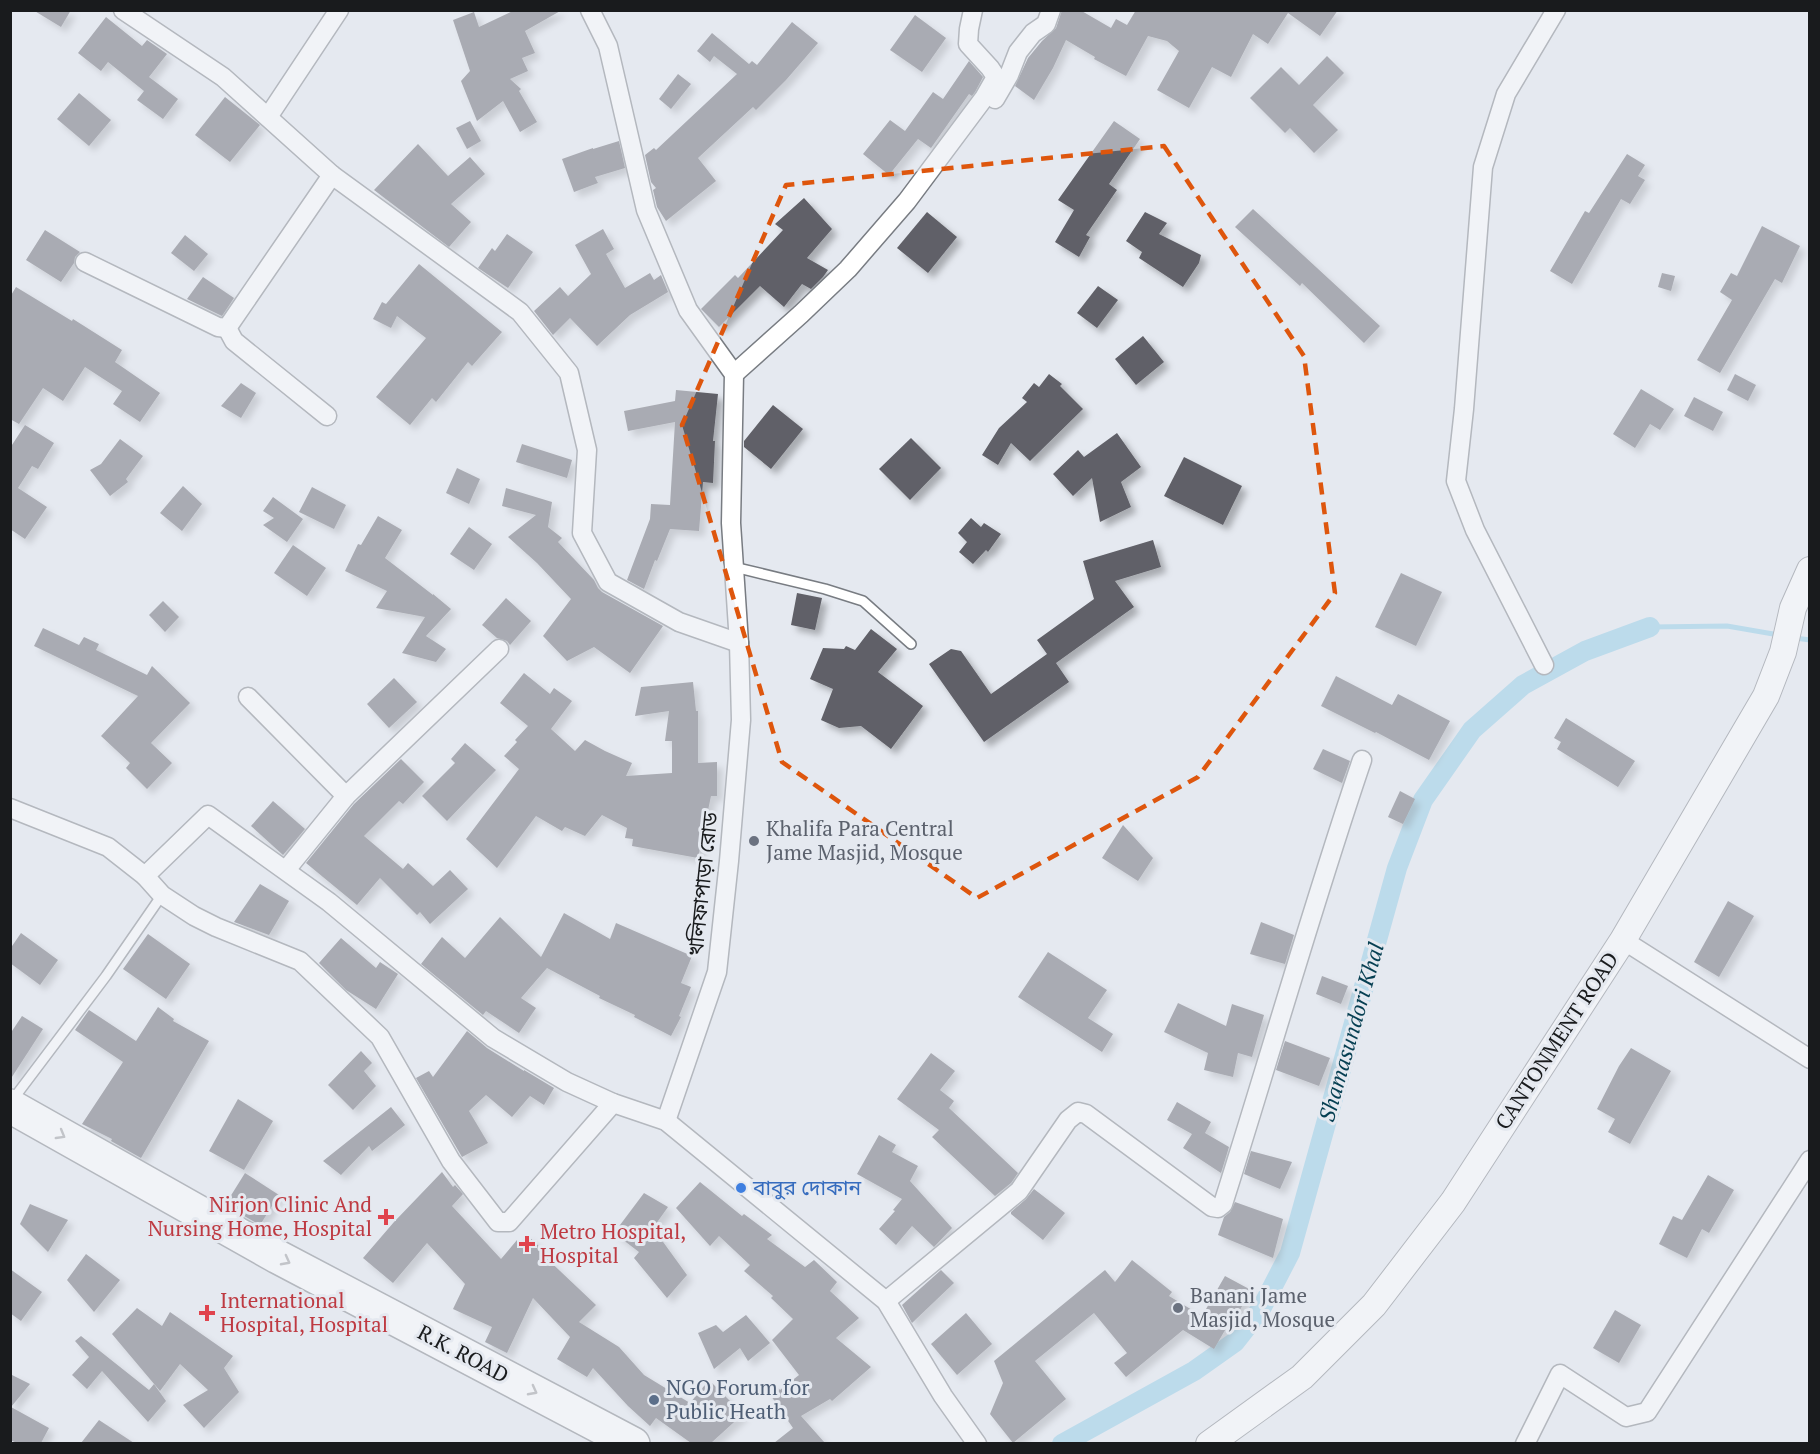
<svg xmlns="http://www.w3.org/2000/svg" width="1820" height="1454" viewBox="0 0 1820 1454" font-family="'PT Serif','Noto Sans Bengali',serif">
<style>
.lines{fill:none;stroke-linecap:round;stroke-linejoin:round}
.stream{stroke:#8bcae4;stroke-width:5}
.canal{stroke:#8bcae4;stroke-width:20}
.building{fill:#606067;filter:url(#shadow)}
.lane-casing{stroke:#787c82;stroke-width:12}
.street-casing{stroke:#787c82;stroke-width:21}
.secondary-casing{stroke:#787c82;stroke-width:28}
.highway-casing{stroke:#787c82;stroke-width:36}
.lane{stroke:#fff;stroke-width:9}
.street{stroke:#fff;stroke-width:18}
.secondary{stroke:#fff;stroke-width:26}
.highway{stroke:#fff;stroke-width:33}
.oneway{stroke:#989899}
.marked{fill:none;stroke:#de560d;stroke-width:4.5;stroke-dasharray:12 8;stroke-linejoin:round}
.worship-dot{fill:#6b7280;stroke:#e5e9f0;stroke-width:2}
.shop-dot{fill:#3f7fe0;stroke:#e5e9f0;stroke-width:2}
.health-dot{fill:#e0444e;stroke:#e5e9f0;stroke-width:2}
.service-dot{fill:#5c6f8a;stroke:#e5e9f0;stroke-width:2}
.labels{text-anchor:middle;stroke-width:6;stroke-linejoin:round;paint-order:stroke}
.worship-label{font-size:21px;fill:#5b616d;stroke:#e5e9f0;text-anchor:start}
.street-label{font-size:21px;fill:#191b1d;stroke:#e5e9f0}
.shop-label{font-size:21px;fill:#366cbe;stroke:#e5e9f0;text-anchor:start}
.health-label{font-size:21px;fill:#be3a42;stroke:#e5e9f0;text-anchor:start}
.service-label{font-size:21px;fill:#4e5e75;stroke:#e5e9f0;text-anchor:start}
.water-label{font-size:22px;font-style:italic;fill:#063f52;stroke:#e5e9f0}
</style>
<defs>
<filter id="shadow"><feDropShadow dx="5.5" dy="5.5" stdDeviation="3" flood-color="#0004"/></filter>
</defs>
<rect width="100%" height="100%" fill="#e5e9f0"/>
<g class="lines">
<g class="stream">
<path d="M1650,627L1727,626L1779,635"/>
<path d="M1795,638L1810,640"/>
</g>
<path class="canal" d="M1062,1444L1194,1371L1235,1342L1261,1309L1290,1253L1397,868L1423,800L1472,730L1523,685L1585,651L1650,627"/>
</g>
<g class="building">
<path d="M33,10H71L61,27Z"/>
<path d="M515,10H562L525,31L535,53L522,58L528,71L510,79L521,89L519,91L537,122L520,132L503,101L477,121L461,81L470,71L453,20L474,12L479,27Z"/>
<path d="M1062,10H1080L1111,28L1116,19L1127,25L1136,10H1338L1320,36L1288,13L1268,44L1253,34L1231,77L1212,67L1189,108L1157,90L1179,51L1167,41L1148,36L1126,76L1094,59L1095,57L1066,40L1053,68L1034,100L1015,86L1028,58L1042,41L1056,28Z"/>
<path d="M915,15L946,38L922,72L890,50Z"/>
<path d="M106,17L142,46L147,40L167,54L149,77L178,99L163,119L137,100L144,91L108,62L101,71L78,53Z"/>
<path d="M792,22L818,43L786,80L756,110L753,107L698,158L716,181L666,221L657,207L653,190L656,188L651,182L645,155L654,148L656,150L737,74L714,56L710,62L697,51L712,33L749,64L752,61L757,65Z"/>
<path d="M1327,56L1344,73L1313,105L1338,130L1314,153L1290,128L1285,133L1250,98L1281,67L1299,85Z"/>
<path d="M969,61L983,77L975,92L972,96L969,94L931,148L918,139L889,175L863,154L890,120L905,131L933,92L943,99Z"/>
<path d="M678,74L691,84L671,109L659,99Z"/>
<path d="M79,93L111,120L89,146L57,119Z"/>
<path d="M225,97L260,125L230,162L195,135Z"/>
<path d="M470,121L481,141L467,149L456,128Z"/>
<path d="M1114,121L1140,139L1109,184L1117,190L1086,235L1090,237L1079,257L1055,242L1074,210L1058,200Z"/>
<path d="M619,141L625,168L595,177L598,183L574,192L562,159L593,148V149Z"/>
<path d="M418,144L448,176L470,157L485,174L451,204L471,222L449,247L374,190Z"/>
<path d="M1627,154L1645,165L1638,176L1645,180L1630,204L1621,199L1572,284L1550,271L1585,211L1589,213Z"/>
<path d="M804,198L832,229L807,258L828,270L823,277L811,289L802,284L784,307L760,286L719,327L701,309L735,275L738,278L783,230L775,224Z"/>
<path d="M1253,209L1380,326L1364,343L1302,283L1300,286L1235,227Z"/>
<path d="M927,212L957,237L928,273L897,248Z"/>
<path d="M1145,212L1167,223L1159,234L1201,255L1199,263L1183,287L1139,258L1142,252L1126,241Z"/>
<path d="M1762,226L1800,246L1782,283L1775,279L1720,373L1697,360L1732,300L1720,292L1731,273L1737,276Z"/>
<path d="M603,229L614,249L606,254L625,288L650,273L654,280L661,275L668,292L630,315L597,346L570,318L553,335L534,311L560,287L568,296L591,274L575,245Z"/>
<path d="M45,230L80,252L75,257L74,263L61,282L26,260Z"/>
<path d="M507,234L533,252L508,288L478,268L492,248L495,251Z"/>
<path d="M185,235L208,254L194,271L171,253Z"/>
<path d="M419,264L502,332L472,366L468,362L436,402L432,398L410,425L376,397L426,338L397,316L391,328L373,319L382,302L386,304Z"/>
<path d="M1662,273L1675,276L1671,291L1658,287Z"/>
<path d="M203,277L234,298L222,316L187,299Z"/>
<path d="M1098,286L1118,300L1097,328L1077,313Z"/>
<path d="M16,287L72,321L73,319L122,350L115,362L160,393L140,422L113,404L122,391L85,367L63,401L43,388L19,424L10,419V297Z"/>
<path d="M1143,336L1164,362L1136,385L1115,359Z"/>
<path d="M1049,374L1062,384L1060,386L1083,409L1030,461L1011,443L998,465L982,455L999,428L1027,402L1022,398L1034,383L1039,387Z"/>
<path d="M1735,374L1756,385L1748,401L1727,390Z"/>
<path d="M241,383L256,393L241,418L221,406Z"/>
<path d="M1641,389L1674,409L1660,430L1650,424L1635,448L1613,434Z"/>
<path d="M676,390L718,394L713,441H715L713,483L703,482L699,531L670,529L657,561L655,560L644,589L627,580L650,519L651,504L670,505L675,422L628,431L624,411L675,401Z"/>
<path d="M1694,397L1723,412L1713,431L1684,416Z"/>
<path d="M773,405L803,429L771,469L744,447V441Z"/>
<path d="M25,425L54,443L38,469L32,466L18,488L47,507L25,539L10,529V448Z"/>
<path d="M1117,433L1141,467L1121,482L1131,507L1100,522L1092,478L1073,496L1053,474L1078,450L1084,457Z"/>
<path d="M911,438L941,468L910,500L879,469Z"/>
<path d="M120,439L143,456L126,479L128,482L110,496L90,470L101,464Z"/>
<path d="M522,444L572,460L567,478L516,462Z"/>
<path d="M1184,457L1242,486L1223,525L1164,496Z"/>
<path d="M457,468L480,479L469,504L446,493Z"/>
<path d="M183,486L202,504L182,531L160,513Z"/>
<path d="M312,487L346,505L334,529L299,512Z"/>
<path d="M506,488L552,502L548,527L562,538L558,542L594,580L598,588L602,592L663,626L630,673L594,647L567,661L543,636L571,599L537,563L508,537L536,515L502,506Z"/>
<path d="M273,497L303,519L287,542L263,525L274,518L263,511Z"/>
<path d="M378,516L402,530L385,558L433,595V594L451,609L426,636L446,649L436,662L402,653L425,617L376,608L387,591L345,571L358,544L361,545Z"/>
<path d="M971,518L981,527L984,523L1001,534L988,552L986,550L973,564L959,552L967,542L958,533Z"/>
<path d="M469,527L492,544L474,570L450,554Z"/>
<path d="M1153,540L1161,567L1115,581L1134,607L1056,663L1069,682L984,742L929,664L951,649L961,651L991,694L1047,654L1037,640L1094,599L1083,561Z"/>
<path d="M293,545L326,568L307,596L274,573Z"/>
<path d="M1401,573L1442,592L1416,646L1375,627Z"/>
<path d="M797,593L822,598L815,630L791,625Z"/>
<path d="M506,598L531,621L510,645L507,641L497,638L482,625Z"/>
<path d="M163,601L179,617L165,632L149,615Z"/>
<path d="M43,628L79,645L84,637L99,644L96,650L147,675L152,666L190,703L151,743L172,763L147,789L126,768L130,763L101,736L138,696L34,646Z"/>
<path d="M871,629L897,649L878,672L923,706L891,749L861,726L839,728L821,720L833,689L810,679L823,648L844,649L846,646L855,650Z"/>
<path d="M524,673L550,694L554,688L572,701L551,729L575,751L585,740L605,751L632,763L626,776L672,773V741H665L669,711L635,716L641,687L693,682L696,711H698V763L717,762V796H711L698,858L632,846L633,839L625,838L627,828L602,815L585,836L565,827L562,831L536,816L497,868L466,839L519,769L504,756L517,742L515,740L528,726L500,703Z"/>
<path d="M1336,676L1392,705L1398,694L1450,721L1429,760L1376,732L1375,733L1321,706Z"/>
<path d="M394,678L417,702L389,728L367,704Z"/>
<path d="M1566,718L1635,761L1618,787L1557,749L1561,742L1554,738Z"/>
<path d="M465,743L496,770L447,821L422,796L455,763L451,759Z"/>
<path d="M1323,749L1350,761L1342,783L1313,769Z"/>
<path d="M401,759L424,782L403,804L399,801L364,836L403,869L408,863L433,886L450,870L468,889L430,924L420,912L417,915L380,878L357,905L306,863L354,804Z"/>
<path d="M1400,791L1415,799L1403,824L1388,817Z"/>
<path d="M273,801L305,829L283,855L251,826Z"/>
<path d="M1123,825L1153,858L1138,881L1102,858Z"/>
<path d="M260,884L289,901L269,935L234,922Z"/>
<path d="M1728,901L1754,916L1719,977L1694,962Z"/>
<path d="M564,913L610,939L616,923L692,956L681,983L691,987L679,1016L681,1017L671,1036L634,1017L635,1015L599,998L600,996L547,968L521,998L536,1008L519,1033L486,1011L483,1015L421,964L442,937L465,958L500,917L541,957Z"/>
<path d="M1261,922L1294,935L1285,964L1250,954Z"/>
<path d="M21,933L58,960L40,985L10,963V949Z"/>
<path d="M148,934L190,964L166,999L123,969Z"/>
<path d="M341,938L376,968L380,962L398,974L376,1009L346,990L319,963Z"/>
<path d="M1048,952L1107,990L1088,1018L1113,1034L1102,1052L1018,997Z"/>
<path d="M1322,976L1348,986L1341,1004L1316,994Z"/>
<path d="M1178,1003L1226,1026L1232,1004L1264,1015L1252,1057L1238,1053L1233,1077L1204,1070L1208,1053L1164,1032Z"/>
<path d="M158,1007L174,1019L173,1021L209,1041L141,1158L111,1141L112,1139L82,1124L123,1062L75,1030L89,1010L136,1041Z"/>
<path d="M22,1016L43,1029L10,1080V1034Z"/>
<path d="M467,1031L487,1048L524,1071V1070L554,1088L544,1105L530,1096L512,1117L486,1095L469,1111L488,1143L462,1157L416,1078L429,1071L433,1077Z"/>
<path d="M1285,1041L1330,1058L1319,1086L1276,1070Z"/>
<path d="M1631,1048L1671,1071L1630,1144L1608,1132L1615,1119L1597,1109L1619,1066Z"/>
<path d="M361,1051L372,1063L364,1071L376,1086L353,1110L328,1085Z"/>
<path d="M931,1053L955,1071L940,1090L954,1101L949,1108L1018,1173L1011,1183L995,1196L932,1137L939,1130L897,1099Z"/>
<path d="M238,1099L273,1121L244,1170L209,1151Z"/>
<path d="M1177,1102L1211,1122L1205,1133L1229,1147L1221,1173L1183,1148L1192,1134L1167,1120Z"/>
<path d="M391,1107L405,1125L372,1151L369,1146L341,1175L323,1161Z"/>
<path d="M879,1135L896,1145L892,1152L918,1166L910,1181L952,1228L934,1247L912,1226L896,1245L879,1229L895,1211L893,1210L902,1199L857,1174Z"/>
<path d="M1251,1151L1292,1162L1280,1189L1244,1174Z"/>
<path d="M442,1172L453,1187L455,1185L463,1194L452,1206L501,1259L517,1240L521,1242L527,1235L543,1250L541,1253L596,1305L579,1322L619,1347L644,1375L690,1403L709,1380L743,1414L711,1443H691L656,1418L650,1426L628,1406L593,1368L587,1377L557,1359L570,1337L533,1298L507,1353L485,1342L492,1327L453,1309L465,1284L427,1243L393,1283L363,1258L394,1222Z"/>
<path d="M245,1173L279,1195L260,1225L225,1205Z"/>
<path d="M1708,1175L1734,1190L1709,1233L1702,1229L1687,1258L1659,1244L1673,1216L1682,1220Z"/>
<path d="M700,1182L742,1216L744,1214L772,1235L767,1239L805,1267L814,1260L837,1282L830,1291L859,1318L836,1338L871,1367L832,1401L830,1399L801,1416L825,1443H774L793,1428L767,1390L775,1384L780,1390L799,1375L772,1340L793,1319L771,1298L773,1296L744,1271L750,1265L719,1236L710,1246L676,1208Z"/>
<path d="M1034,1189L1065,1213L1043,1240L1011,1214V1212L1026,1199Z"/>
<path d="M644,1193L668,1207L653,1228L687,1275L667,1298L634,1258L639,1252L614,1233Z"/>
<path d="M1235,1202L1283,1219L1273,1258L1218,1235L1224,1217L1230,1212Z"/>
<path d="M30,1204L68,1220L48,1252L20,1224Z"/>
<path d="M86,1254L120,1280L94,1312L67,1280Z"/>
<path d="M1132,1260L1172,1292L1169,1296L1202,1316L1225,1276L1251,1290L1231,1326L1228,1325L1214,1349L1183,1330L1126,1377L1114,1363L1127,1353L1094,1313L1035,1361L1066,1399L1013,1443L990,1414L1003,1383L994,1361L1105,1270L1115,1282Z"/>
<path d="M10,1269L42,1292L21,1321L10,1313Z"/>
<path d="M941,1270L954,1283L912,1323L902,1305Z"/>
<path d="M137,1308L162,1326L170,1312L233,1356L224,1368L239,1392L204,1428L183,1405L208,1390L180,1364L160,1391L112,1334Z"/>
<path d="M1615,1310L1641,1325L1619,1363L1593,1348Z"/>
<path d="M966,1313L992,1344L957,1375L931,1344Z"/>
<path d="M746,1315L770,1343L748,1361L740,1348L714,1369L698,1333L716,1325L723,1332Z"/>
<path d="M81,1336L149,1390L154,1384L166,1401L148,1422L102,1371L87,1389L72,1375L89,1357L75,1341Z"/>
<path d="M10,1374L30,1384L11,1407L49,1428L41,1443H17L10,1440Z"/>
<path d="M99,1420L134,1443H81Z"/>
</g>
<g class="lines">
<defs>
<g id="lane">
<path d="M734,567L825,589L863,601L911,644"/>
<path d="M11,1102L106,976L162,895"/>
</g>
<g id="street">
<path d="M123,10L223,77L332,175L520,312L569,373L587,450L582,533L608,582L679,622L739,643"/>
<path d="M590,10L608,46L646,210L688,310L734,374L731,523L739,643L741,720L729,861L717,972L666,1121"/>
<path d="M995,99L1009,75L1018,52L1033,33L1046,24L1051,10"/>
<path d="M268,117L339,10"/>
<path d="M85,262L218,327L227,328L332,175"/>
<path d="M227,328L234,341L327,416"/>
<path d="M734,374L801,314L848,269L907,201L984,98L996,77L990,68L968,44L969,29L973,10"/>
<path d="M1544,665L1475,530L1456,481L1464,409L1483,167L1506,94L1556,10"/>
<path d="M248,697L346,796"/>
<path d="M10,808L108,847L145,876L208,815L329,902L493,1038L567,1082L613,1103L666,1121L886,1301L943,1396L977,1444"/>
<path d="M286,870L346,796L499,649"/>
<path d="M145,876L162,895L194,916L216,927L300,961L380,1037L451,1161L498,1222H509L613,1103"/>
<path d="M1623,940L1810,1059"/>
<path d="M886,1301L1019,1191L1068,1120L1078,1112L1086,1114L1212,1207L1218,1208L1223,1204C1270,1056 1312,907 1362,760"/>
<path d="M1525,1444L1560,1374L1626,1417L1647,1412L1810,1160"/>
</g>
<path id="secondary" d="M1209,1444L1302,1377L1374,1305L1453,1202L1623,940L1766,696L1783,652L1793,608L1810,570"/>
<path id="highway" d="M10,1106L278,1257L633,1444"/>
</defs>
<use href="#lane" class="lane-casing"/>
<use href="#street" class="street-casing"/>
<use href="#secondary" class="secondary-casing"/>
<use href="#highway" class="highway-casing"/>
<use href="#lane" class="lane"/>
<use href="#street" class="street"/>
<use href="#secondary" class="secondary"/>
<use href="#highway" class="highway"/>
</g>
<defs><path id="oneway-chevron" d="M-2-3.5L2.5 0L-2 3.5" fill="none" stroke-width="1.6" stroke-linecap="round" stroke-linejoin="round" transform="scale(1.5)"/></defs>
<g class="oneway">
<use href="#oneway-chevron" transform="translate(61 1135) rotate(30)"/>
<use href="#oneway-chevron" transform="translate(286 1261) rotate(28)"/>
<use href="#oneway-chevron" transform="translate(533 1391) rotate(28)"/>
</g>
<path d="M0 0H1820V1454H0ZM1164,146L1304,356L1335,593L1198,777L977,898L782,762L682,425L786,185Z" fill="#e5e9f0" fill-opacity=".55" fill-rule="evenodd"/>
<path class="marked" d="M1164,146L1304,356L1335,593L1198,777L977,898L782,762L682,425L786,185Z"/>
<g class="worship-dot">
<circle cx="754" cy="841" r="6"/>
<circle cx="1178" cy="1308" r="6"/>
</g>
<circle class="shop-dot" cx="741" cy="1188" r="6"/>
<g class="health-dot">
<path d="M383 1208h6v6h6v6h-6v6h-6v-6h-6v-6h6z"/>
<path d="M524 1235h6v6h6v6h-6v6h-6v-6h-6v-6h6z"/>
<path d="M204 1304h6v6h6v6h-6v6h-6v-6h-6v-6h6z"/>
</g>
<circle class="service-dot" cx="654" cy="1400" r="6"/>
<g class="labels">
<g class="worship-label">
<text x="766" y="836">Khalifa Para Central<tspan x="766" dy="24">Jame Masjid, Mosque</tspan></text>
<text x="1190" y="1303">Banani Jame<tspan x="1190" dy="24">Masjid, Mosque</tspan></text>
</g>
<g class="street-label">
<text transform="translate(703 884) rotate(-84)" y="7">খলিফাপাড়া রোড</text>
<text transform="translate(1557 1041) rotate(-57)" y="7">CANTONMENT ROAD</text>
<text transform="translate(463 1354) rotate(28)" y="7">R.K. ROAD</text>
</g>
<g class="shop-label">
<text x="753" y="1195">বাবুর দোকান</text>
</g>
<g class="health-label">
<text x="372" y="1212" text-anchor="end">Nirjon Clinic And<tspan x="372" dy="24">Nursing Home, Hospital</tspan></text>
<text x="540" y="1239">Metro Hospital,<tspan x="540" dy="24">Hospital</tspan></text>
<text x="220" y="1308">International<tspan x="220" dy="24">Hospital, Hospital</tspan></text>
</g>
<g class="service-label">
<text x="666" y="1395">NGO Forum for<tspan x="666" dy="24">Public Heath</tspan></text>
</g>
<g class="water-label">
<text transform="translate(1351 1032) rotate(-74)" y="8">Shamasundori Khal</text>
</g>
</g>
<rect width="1820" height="1454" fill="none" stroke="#191b1d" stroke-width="24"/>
</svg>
